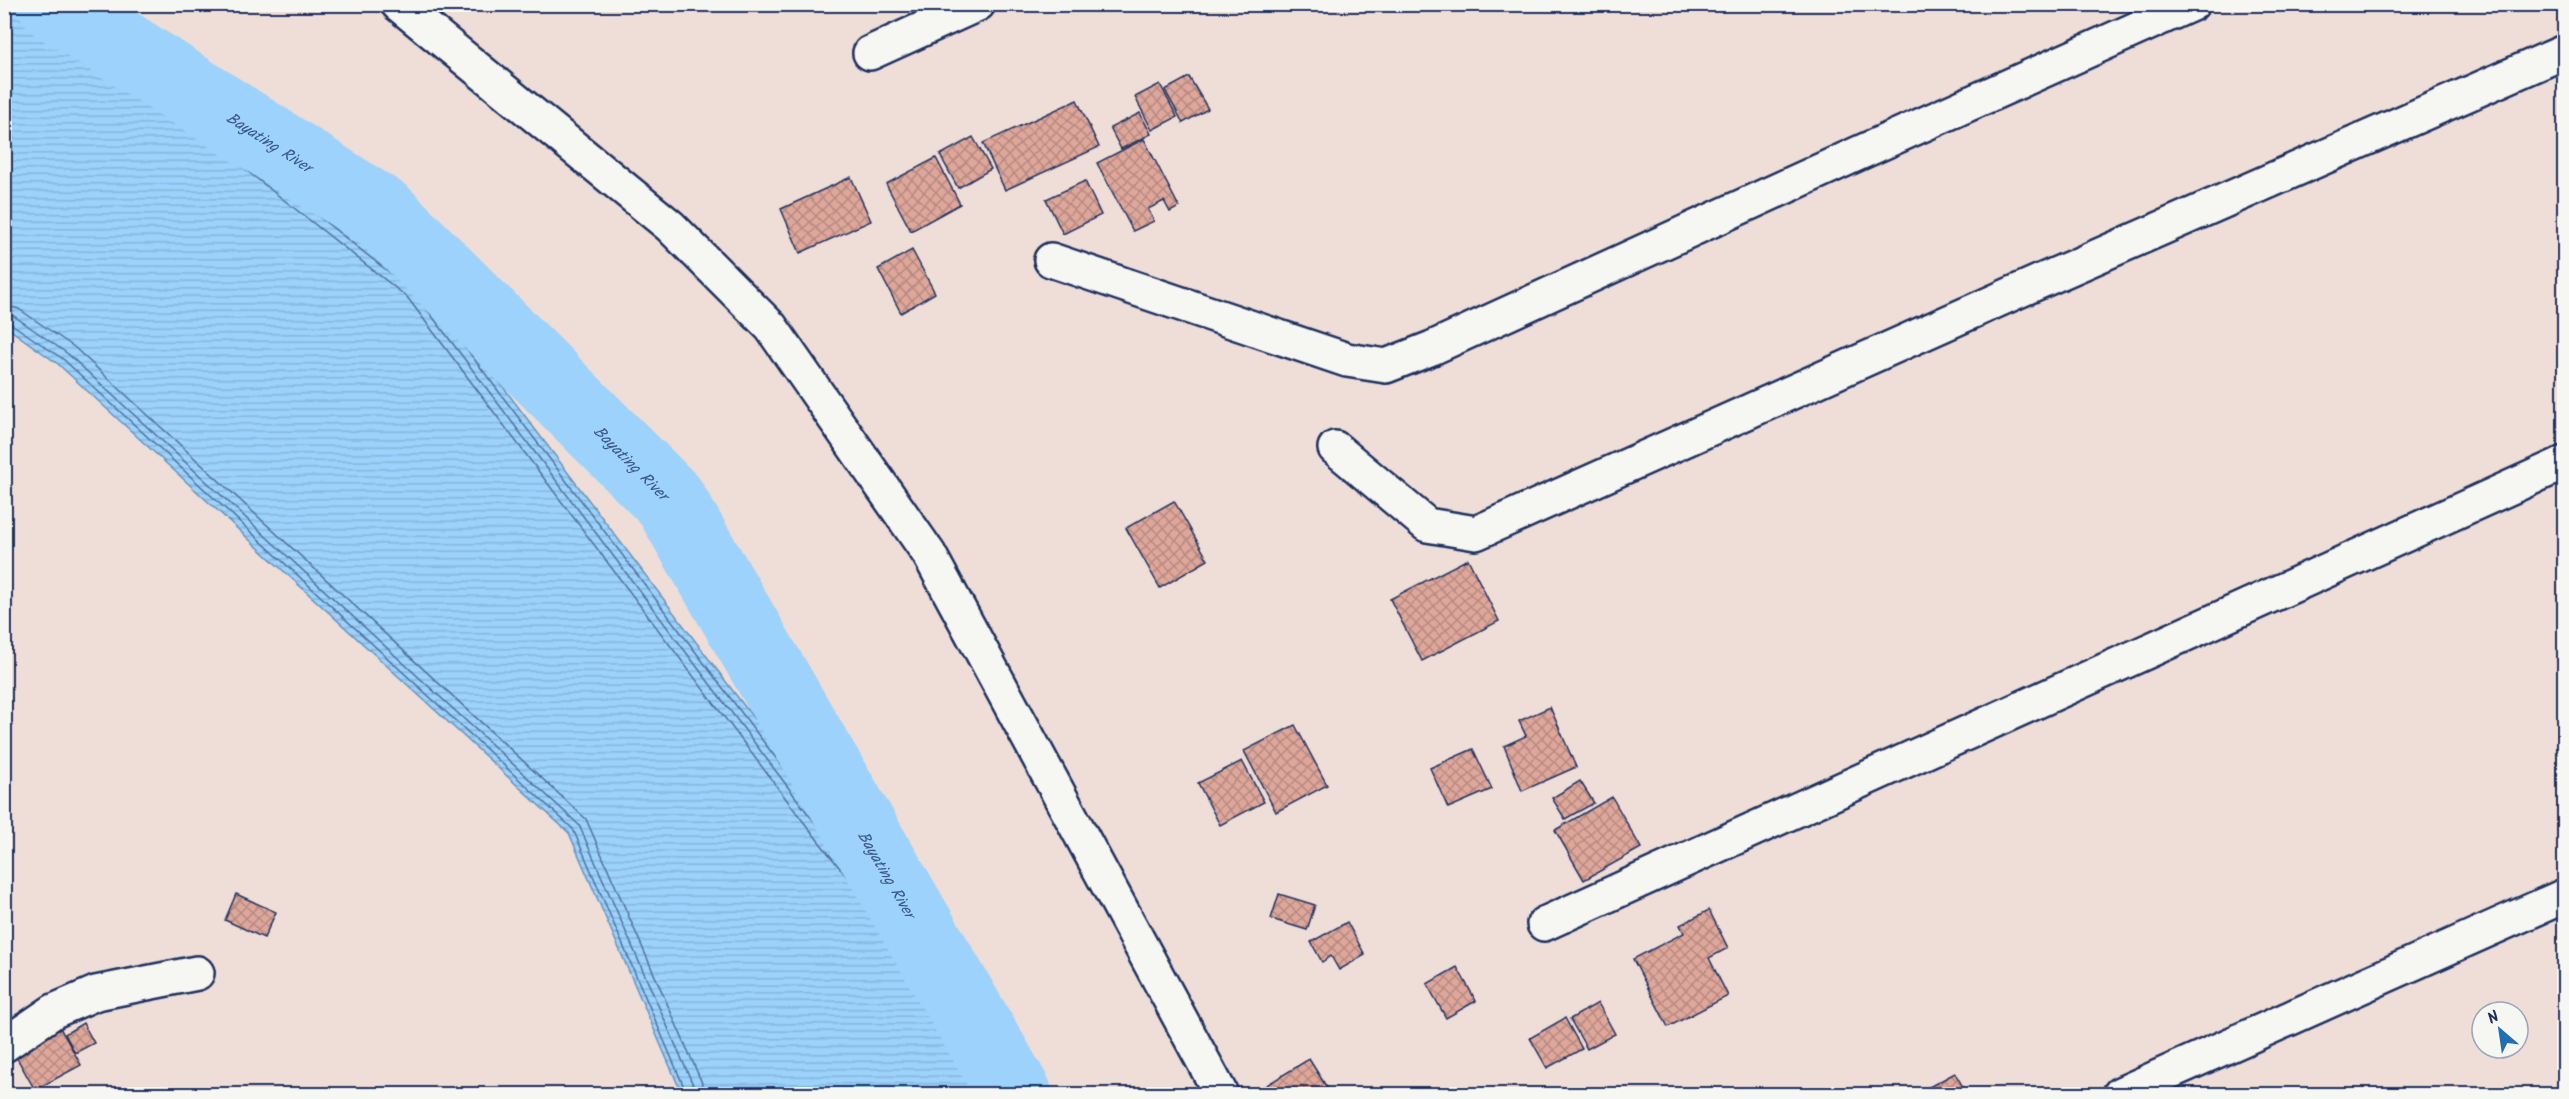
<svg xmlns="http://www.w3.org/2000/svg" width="2569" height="1099" viewBox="0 0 2569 1099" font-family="Kalam,sans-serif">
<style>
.water{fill:url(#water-rules);stroke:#6891bc;stroke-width:1.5}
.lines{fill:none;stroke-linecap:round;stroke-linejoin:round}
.shore{stroke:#4f709d;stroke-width:1.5}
.river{stroke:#9cd2fb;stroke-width:74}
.building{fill:url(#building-cross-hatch);stroke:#1b2f5e;stroke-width:1.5}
.street-casing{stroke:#1b2f5e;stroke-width:38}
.street{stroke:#f6f6f2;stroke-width:33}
.labels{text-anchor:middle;stroke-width:6;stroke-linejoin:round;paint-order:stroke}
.water-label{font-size:16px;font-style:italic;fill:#3b5885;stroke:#f6f6f2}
</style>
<defs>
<pattern id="water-rules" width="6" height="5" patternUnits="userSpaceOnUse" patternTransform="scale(1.5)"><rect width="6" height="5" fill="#9cd2fb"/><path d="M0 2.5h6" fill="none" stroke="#86b5da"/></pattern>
<pattern id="building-cross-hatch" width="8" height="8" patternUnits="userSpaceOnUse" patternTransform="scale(1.5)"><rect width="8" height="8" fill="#dfa79a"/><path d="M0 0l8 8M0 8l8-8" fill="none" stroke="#b48881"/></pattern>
</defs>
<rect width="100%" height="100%" fill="#efded8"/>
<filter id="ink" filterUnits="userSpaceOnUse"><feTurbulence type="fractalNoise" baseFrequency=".0167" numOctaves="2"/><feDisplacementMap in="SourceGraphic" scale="12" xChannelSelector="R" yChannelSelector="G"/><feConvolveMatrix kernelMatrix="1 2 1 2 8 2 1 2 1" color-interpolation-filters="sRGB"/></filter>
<g filter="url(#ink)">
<path class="water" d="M5,4L72,5L423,281L820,806L1047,1094H682L569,833L58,364L5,326Z"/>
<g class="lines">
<g class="shore">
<path d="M53,4L55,17L62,25L407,297L802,820L1018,1094"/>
<path d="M62,4L63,11L67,18L413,291L809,815L1030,1094"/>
<path d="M69,4L72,12L419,286L815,810L1039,1094"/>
<path d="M4,305L19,309L74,347L586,819L702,1083L704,1094"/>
<path d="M4,314L14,316L68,354L579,825L694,1087L695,1094"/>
<path d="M4,322L10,323L63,359L573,829L687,1094"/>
</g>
<path class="river" id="s1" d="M55,4L385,216L670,501L1015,1094"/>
</g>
<g class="building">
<path d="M1189,77L1208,109L1183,123L1165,90Z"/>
<path d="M1160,84L1177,117L1152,130L1135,97Z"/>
<path d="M1077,100L1099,147L1005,190L983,143Z"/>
<path d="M1140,113L1151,134L1121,149L1110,128Z"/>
<path d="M973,137L991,169L958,188L940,155Z"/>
<path d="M1144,139L1179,207L1170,212L1164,201L1148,209L1154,221L1133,231L1097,163Z"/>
<path d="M936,158L960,204L911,231L886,184Z"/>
<path d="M851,177L871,221L800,253L781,209Z"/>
<path d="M1085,181L1101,215L1063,234L1046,199Z"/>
<path d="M912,250L935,293L901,313L878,269Z"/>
<path d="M1174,501L1208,560L1160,588L1126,528Z"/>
<path d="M1468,559L1499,621L1422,661L1390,599Z"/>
<path d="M1550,707L1576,767L1522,791L1504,746L1526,736L1519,721Z"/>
<path d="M1295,725L1327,785L1276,812L1244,751Z"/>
<path d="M1473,749L1492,789L1448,808L1430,768Z"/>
<path d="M1242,761L1264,802L1220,825L1198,783Z"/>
<path d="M1580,781L1594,803L1565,819L1552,798Z"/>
<path d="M1612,797L1641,848L1584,880L1555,830Z"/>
<path d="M236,894L276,912L264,938L225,920Z"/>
<path d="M1279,894L1315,905L1307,930L1271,919Z"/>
<path d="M1709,910L1728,948L1709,958L1728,996L1668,1027L1633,959L1684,933L1680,925Z"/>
<path d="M1347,922L1365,955L1339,970L1331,956L1322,962L1311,942Z"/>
<path d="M1457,967L1476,1001L1446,1018L1427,984Z"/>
<path d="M1598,1003L1615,1034L1587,1049L1570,1019Z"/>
<path d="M1565,1018L1582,1049L1547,1068L1530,1038Z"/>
<path d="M83,1023L94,1043L75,1053L65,1034Z"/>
<path d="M59,1026L81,1065L35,1090L13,1051Z"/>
<path d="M1309,1059L1331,1094H1259L1257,1091Z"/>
<path d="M1955,1073L1967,1094H1916Z"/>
</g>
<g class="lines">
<defs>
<g id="street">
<path d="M398,4L670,226L771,327L929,554L1221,1094"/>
<path d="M870,53L978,4"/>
<path d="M1051,260L1347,360L1386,366L1432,348L1857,154L2192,4"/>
<path d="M1335,448L1427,525L1476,533L2016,292L2564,52"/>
<path d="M1544,924L2564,463"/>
<path d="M4,1045L54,1011L96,993L197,973"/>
<path d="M2120,1094L2564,896"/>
</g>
</defs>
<use href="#street" class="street-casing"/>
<use href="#street" class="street"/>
</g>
</g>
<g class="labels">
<g class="water-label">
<text dy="6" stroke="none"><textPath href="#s1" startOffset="255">Bayating River</textPath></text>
<text dy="6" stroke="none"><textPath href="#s1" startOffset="741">Bayating River</textPath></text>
<text dy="6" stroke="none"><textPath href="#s1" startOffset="1227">Bayating River</textPath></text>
</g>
</g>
<rect width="2569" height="1099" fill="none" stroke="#f6f6f2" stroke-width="24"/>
<rect x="12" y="12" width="2545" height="1075" fill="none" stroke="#1b2f5e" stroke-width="2" filter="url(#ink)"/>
<g transform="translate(2500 1030) rotate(331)"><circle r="28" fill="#f6f6f2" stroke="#9ea6b7" stroke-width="1.5"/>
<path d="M0-4.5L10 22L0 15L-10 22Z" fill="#1f6fb2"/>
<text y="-9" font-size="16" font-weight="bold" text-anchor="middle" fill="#1b2f5e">N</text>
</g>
</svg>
